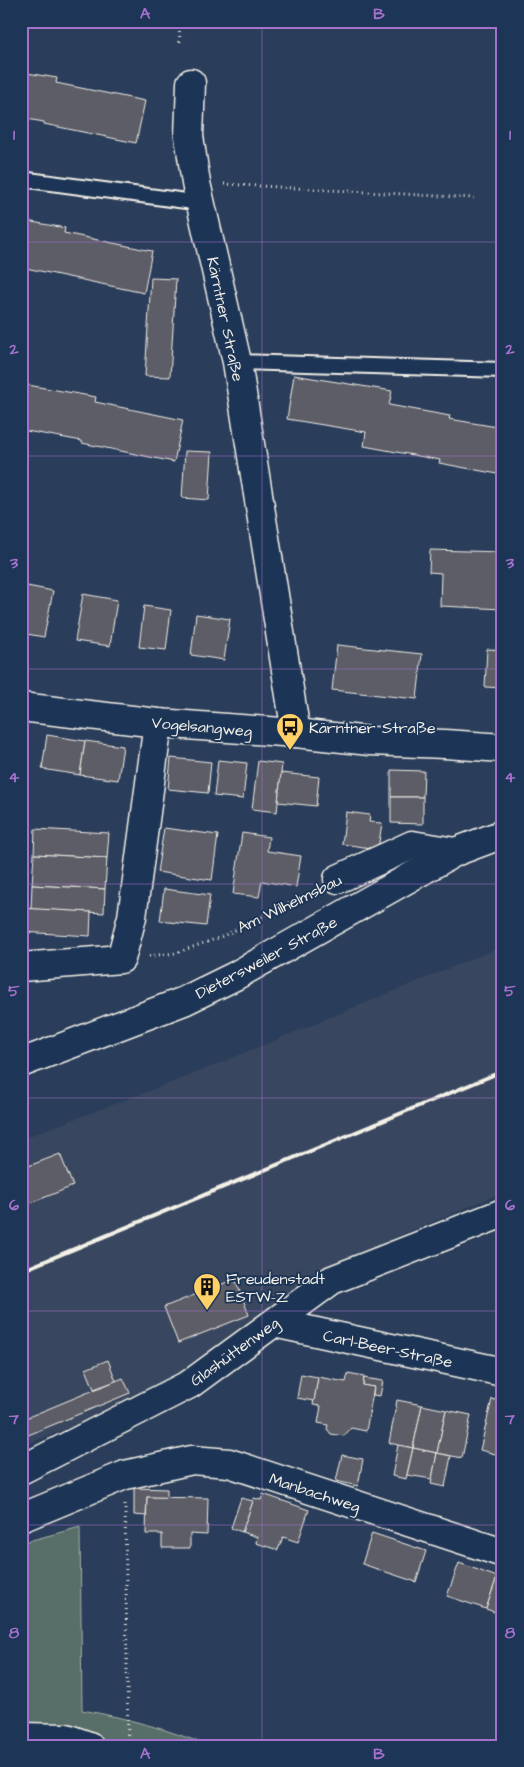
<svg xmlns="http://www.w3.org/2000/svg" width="524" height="1767" viewBox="0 0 524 1767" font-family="'Architects Daughter',sans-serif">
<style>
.built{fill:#39475e}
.green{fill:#596e69;stroke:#a6b0a8}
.building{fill:#5d5d67;stroke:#f4f1e8}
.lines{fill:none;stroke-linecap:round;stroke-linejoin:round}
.lane-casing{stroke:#f4f1e8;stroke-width:18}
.street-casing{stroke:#f4f1e8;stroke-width:31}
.secondary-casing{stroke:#f4f1e8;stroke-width:31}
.path{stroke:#f4f1e8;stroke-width:3;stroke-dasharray:1 4;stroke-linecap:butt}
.lane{stroke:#1d3557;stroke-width:14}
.street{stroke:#1d3557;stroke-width:28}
.secondary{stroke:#1d3557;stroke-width:28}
.rail{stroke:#f4f1e8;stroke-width:4}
.grid{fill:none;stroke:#a571cd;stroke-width:1;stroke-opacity:0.55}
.labels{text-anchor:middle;stroke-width:4;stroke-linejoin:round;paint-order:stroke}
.street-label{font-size:16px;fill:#f4f1e8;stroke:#1d3557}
.poi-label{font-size:16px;fill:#f4f1e8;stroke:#1d3557;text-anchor:start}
.neatline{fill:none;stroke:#a571cd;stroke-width:2}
.grid-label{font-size:16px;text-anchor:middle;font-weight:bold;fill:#a571cd}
</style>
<rect width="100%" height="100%" fill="#2a3d5a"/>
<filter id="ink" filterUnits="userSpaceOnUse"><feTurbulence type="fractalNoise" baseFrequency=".02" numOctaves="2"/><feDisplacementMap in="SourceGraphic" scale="10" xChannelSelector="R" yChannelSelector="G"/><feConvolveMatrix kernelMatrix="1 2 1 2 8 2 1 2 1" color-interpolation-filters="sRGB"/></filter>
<g filter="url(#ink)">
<path class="built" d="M503,946V1192L314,1272L258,1319L202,1378L21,1446V1139L181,1079Z"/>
<path class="green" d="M80,1527L82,1710C127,1718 167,1729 209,1746H21V1543Z"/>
<g class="building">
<path d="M21,72L57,78L56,83L145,101L136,143L44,124V122L21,118Z"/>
<path d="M21,220L65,228L64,233L152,251L144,293L21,267Z"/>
<path d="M151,278L176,279L170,377L145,376Z"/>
<path d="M294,375L392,391L389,405L450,416L449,419L503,428V475L439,463L440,460L364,446L366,432L287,419Z"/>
<path d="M21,381L22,384L96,397L95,402L183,420L174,462L82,443V441L21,430Z"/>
<path d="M185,451L212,452L209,500L182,498Z"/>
<path d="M430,550L503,552V609L440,606L441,573L429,572Z"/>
<path d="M22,585L53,591L44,637L21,633Z"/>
<path d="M83,594L117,600L110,646L75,641Z"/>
<path d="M144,606L171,610L166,650L139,647Z"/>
<path d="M196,614L230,619L224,660L191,655Z"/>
<path d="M337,645L422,654L417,699L332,690Z"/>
<path d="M487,649L503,650V688L485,687Z"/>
<path d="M47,735L85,741L80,775L42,769Z"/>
<path d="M85,741L123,746L118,780L80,775Z"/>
<path d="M171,758L211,762L208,793L168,789Z"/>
<path d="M218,760L247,763L243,799L214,796Z"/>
<path d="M258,761L282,764L277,812L252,809Z"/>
<path d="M391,770L424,771L423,797H391Z"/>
<path d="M281,773L319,777L316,806L278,802Z"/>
<path d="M391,797H423V824L391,823Z"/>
<path d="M346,812L370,815L369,822L382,823L378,849L342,844Z"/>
<path d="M164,828L218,835L212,880L157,872Z"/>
<path d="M35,829L109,833L107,858L34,854Z"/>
<path d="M242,833L269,837L267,851L301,856L296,887L262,881L259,897L233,894Z"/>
<path d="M34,854L107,858L105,889L32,885Z"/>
<path d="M32,885L105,889L104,913L31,909Z"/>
<path d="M164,889L210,895L206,926L160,921Z"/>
<path d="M21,908L91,912L90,936L21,932Z"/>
<path d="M60,1154L73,1186L21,1207V1169Z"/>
<path d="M235,1279L249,1315L178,1343L164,1307Z"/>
<path d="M108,1360L116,1381L94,1389L86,1369Z"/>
<path d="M348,1373L364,1376L363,1385L374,1387L366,1431L351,1428L344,1436L331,1434L327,1429L328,1425L318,1423L321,1406L313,1405L318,1377L346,1382Z"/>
<path d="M301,1374L318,1377L314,1401L297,1398Z"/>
<path d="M123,1378L130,1393L21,1438V1420Z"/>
<path d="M364,1378L383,1381L380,1396L373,1395L374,1387L363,1385Z"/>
<path d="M492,1399L503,1402V1456L480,1450Z"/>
<path d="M397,1400L422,1405L413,1448L389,1443Z"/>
<path d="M422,1405L446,1410L437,1453L413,1448Z"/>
<path d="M446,1410L471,1415L462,1458L437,1453Z"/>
<path d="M398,1445L413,1448L406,1479L392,1476Z"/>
<path d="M413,1448L437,1453L432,1479L407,1475Z"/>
<path d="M437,1453L451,1456L445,1487L431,1484Z"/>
<path d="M342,1455L363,1459L358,1486L336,1481Z"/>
<path d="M134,1488L167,1489V1498L147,1497L146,1516L134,1515Z"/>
<path d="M263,1494L309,1510L298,1542L283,1537L278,1550L256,1543L257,1537L242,1532L254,1498L261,1500Z"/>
<path d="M147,1497L208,1498L207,1535L190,1534V1548H162V1534H146Z"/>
<path d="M241,1498L253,1501L242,1532L231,1528Z"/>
<path d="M372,1533L426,1551L416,1582L362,1564Z"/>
<path d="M459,1563L497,1577L486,1609L447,1596Z"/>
<path d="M497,1577L503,1579V1615L486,1609Z"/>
</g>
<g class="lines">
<defs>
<g id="lane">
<path d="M21,179L201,203"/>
<path d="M237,362L503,370"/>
</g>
<g id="street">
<path d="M191,83L189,136L196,183L237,362L296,733"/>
<path d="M21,707L158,723L296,733L370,741L445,744L503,748"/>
<path d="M338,879L412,845L455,852"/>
<path d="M21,967L121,959L132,917L158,723"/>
<path d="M274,1323L503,1372"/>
<path d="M21,1470L190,1384L332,1280L503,1213"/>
<path d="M21,1518L125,1475L192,1460L229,1463L503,1553"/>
<path d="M21,1737L66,1738L89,1746"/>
</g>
<path id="secondary" d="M21,1063L184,1001L235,976L455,852L503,834"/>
</defs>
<use href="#lane" class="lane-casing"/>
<use href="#street" class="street-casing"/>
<use href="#secondary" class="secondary-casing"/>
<g class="path">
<path d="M179,21L180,44"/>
<path d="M224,184L474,198"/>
<path d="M149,956L176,953L221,937L314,891"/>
<path d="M125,1504L128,1746"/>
</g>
<use href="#lane" class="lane"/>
<use href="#street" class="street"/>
<use href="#secondary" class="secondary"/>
<path class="rail" d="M21,1271L503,1071"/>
</g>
</g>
<path class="grid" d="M262,21V1746M21,242H503M21,456H503M21,669H503M21,884H503M21,1098H503M21,1311H503M21,1525H503"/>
<defs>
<symbol id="bus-pin" viewBox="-11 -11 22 30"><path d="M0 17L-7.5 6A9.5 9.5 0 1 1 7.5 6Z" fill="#ffd166" stroke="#1d3557"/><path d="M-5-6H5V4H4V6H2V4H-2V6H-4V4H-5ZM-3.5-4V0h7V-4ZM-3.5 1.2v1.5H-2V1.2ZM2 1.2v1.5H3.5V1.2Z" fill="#111"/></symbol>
<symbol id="building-pin" viewBox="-11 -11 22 30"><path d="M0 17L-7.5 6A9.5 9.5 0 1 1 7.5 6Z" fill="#ffd166" stroke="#1d3557"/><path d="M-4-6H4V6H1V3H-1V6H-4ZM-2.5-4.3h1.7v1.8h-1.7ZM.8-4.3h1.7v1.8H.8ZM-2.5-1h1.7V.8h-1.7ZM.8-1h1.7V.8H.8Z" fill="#111"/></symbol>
</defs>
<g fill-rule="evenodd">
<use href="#bus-pin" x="274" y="711" width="32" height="43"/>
<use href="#building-pin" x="191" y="1271" width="32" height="43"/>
</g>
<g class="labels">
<g class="street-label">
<text transform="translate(226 319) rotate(78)" y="6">Kärntner Straße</text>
<text transform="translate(202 726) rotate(5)" y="6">Vogelsangweg</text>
<text transform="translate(289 903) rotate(-26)" y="6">Am Wilhelmsbau</text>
<text transform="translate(266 957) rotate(-28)" y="6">Dietersweiler Straße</text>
<text transform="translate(388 1348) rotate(12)" y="6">Carl-Beer-Straße</text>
<text transform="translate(234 1351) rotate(-36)" y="6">Glashüttenweg</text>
<text transform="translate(315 1492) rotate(18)" y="6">Manbachweg</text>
</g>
<g class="poi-label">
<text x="309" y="733">Kärntner Straße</text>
<text x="226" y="1284">Freudenstadt<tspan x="226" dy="18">ESTW-Z</tspan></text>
</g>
</g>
<rect width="524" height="1767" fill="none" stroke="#1d3557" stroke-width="55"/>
<rect x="28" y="28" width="468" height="1712" class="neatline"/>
<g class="grid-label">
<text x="145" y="19">A</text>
<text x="379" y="19">B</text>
<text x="14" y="140">1</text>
<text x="510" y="140">1</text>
<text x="14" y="354">2</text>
<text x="510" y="354">2</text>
<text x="14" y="568">3</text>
<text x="510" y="568">3</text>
<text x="14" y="782">4</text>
<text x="510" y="782">4</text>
<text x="14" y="996">5</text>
<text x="510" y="996">5</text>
<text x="14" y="1210">6</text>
<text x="510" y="1210">6</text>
<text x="14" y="1424">7</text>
<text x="510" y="1424">7</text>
<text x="14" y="1638">8</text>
<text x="510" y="1638">8</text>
<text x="145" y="1759">A</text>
<text x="379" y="1759">B</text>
</g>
</svg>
